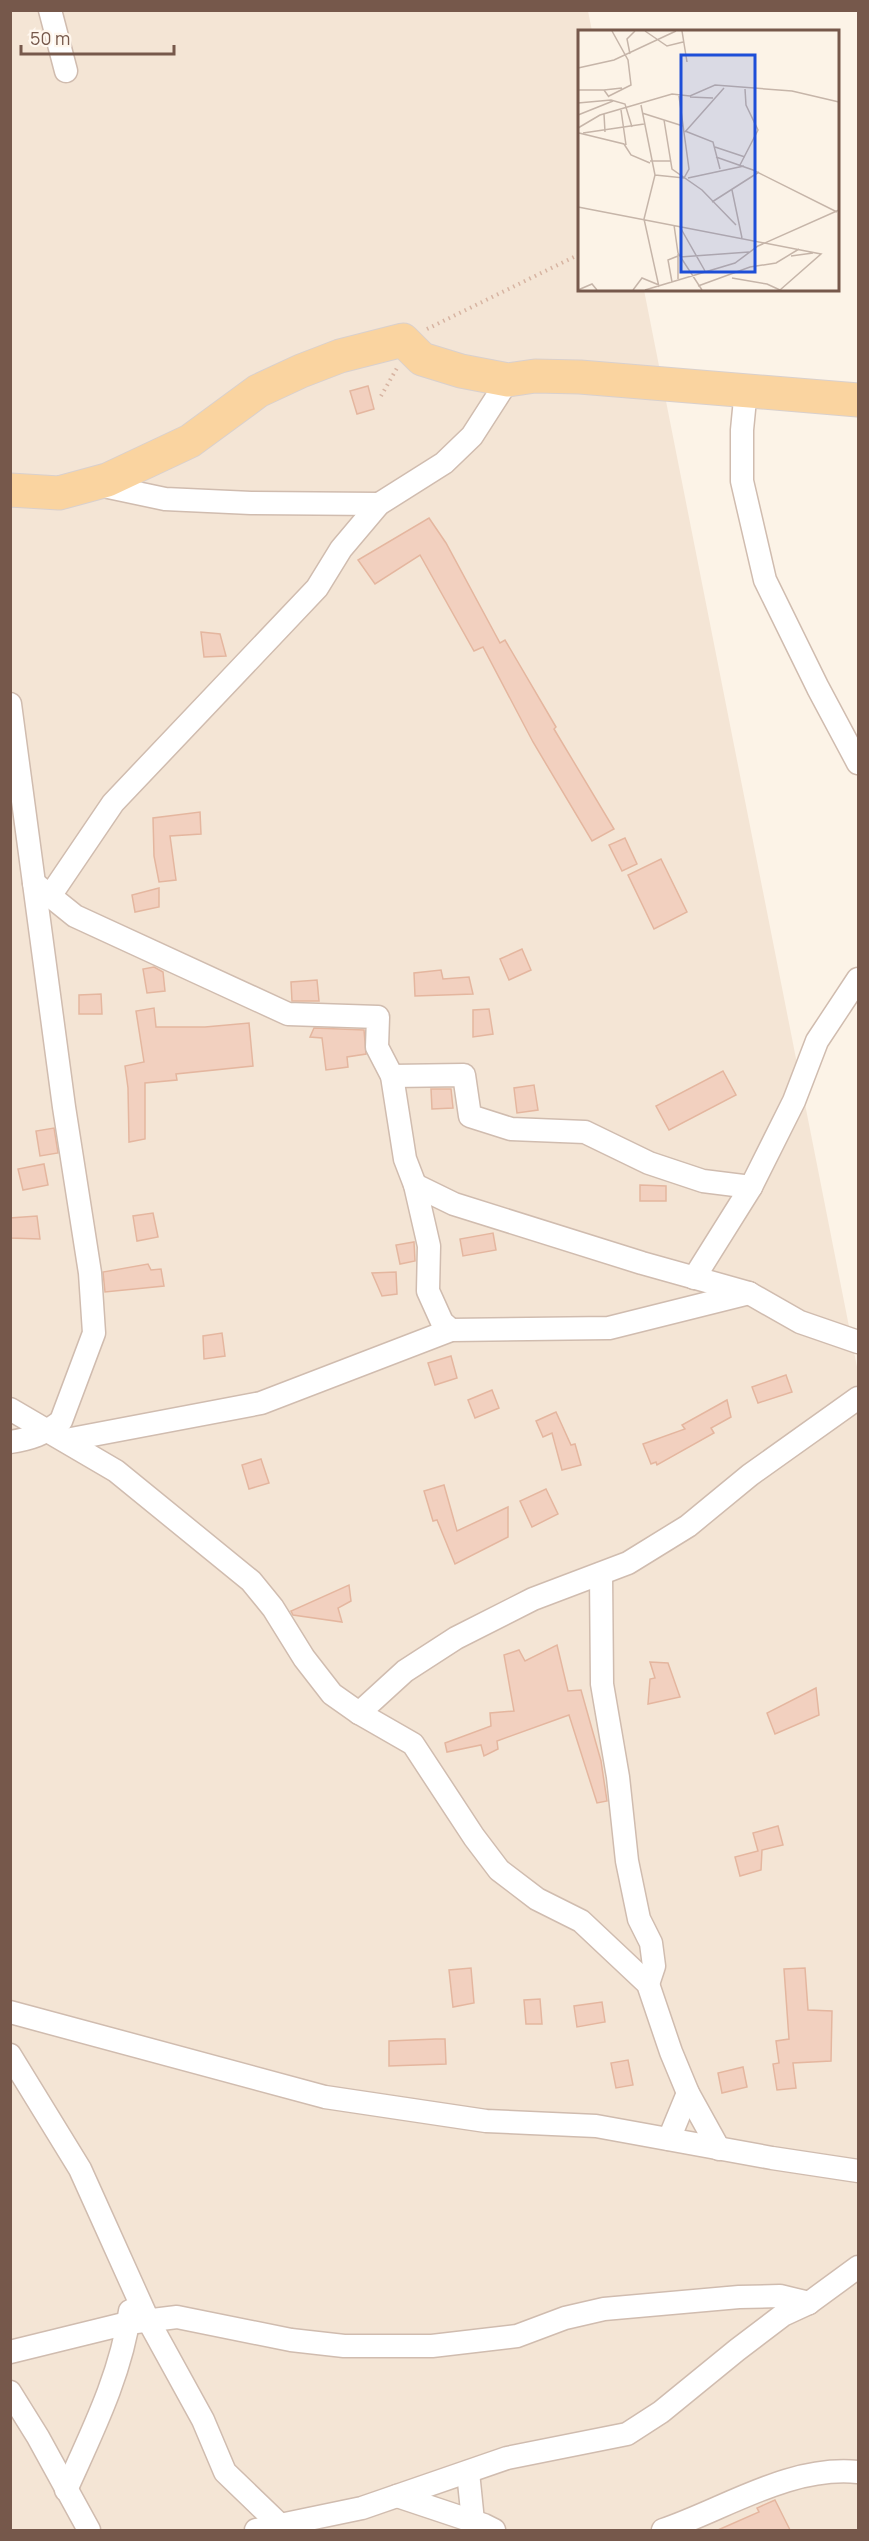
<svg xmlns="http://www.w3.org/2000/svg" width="869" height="2541" viewBox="0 0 869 2541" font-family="Manrope,sans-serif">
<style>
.residential{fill:#f4e5d5}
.building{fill:#f2d0bf;stroke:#e4b69f;stroke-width:1.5}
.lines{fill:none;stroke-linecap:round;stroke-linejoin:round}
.street-casing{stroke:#d0bcaf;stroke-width:25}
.primary-casing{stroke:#d9d0cd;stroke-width:35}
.path{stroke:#d7b4a2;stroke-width:4;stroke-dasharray:1.5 4.5;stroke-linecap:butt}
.street{stroke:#fff;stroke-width:22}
.primary{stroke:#fad4a0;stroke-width:33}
.inset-road{fill:none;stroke:#c6b5a9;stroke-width:1.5}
.view{fill:#1d4ed8;fill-opacity:0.15;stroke:#1d4ed8;stroke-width:3}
.inset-edge{fill:none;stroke:#76584b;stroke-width:3}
</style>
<rect width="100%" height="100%" fill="#fcf3e7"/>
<path class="residential" d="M11,11H588L592,31L580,32V290H644L858,1372V2530H11Z"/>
<g class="building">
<path d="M368,386L374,409L357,414L350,391Z"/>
<path d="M429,518L446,543L500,643L505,640L556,727L554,729L614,829L592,841L533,742L483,647L474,651L420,555L375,584L358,560Z"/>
<path d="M201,632L220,634L226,656L204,657Z"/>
<path d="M200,812L201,834L170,836L176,880L159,882L154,856L153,818Z"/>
<path d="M625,838L637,864L622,871L609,845Z"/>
<path d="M661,859L687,912L654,929L628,875Z"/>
<path d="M159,888V907L135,912L132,895Z"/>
<path d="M522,949L531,970L509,980L500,959Z"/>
<path d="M154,967L163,972L165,991L147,993L143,969Z"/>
<path d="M441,970L443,979L469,977L473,994L415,996L414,973Z"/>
<path d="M317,980L319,1001H292L291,982Z"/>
<path d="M101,994L102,1014H79V995Z"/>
<path d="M154,1008L156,1027H205L249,1023L253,1066L176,1074L177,1080L145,1083V1139L129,1142L128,1088L125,1066L144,1062L136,1011Z"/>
<path d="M489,1009L493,1034L473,1037V1010Z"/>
<path d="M314,1028L364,1030L366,1054L347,1057L348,1067L326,1070L322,1038L310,1037Z"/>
<path d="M723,1071L736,1095L669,1130L656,1106Z"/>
<path d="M534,1085L538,1110L517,1113L514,1088Z"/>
<path d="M431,1089H451L453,1108L432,1109Z"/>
<path d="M54,1128L58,1153L40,1156L36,1131Z"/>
<path d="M44,1164L48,1185L23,1190L18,1169Z"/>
<path d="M640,1185L666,1186V1201H640Z"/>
<path d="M153,1213L158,1237L137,1241L133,1216Z"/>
<path d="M37,1216L40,1239L10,1238V1218Z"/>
<path d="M493,1233L496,1250L463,1256L460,1239Z"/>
<path d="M414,1242L415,1261L400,1264L396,1245Z"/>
<path d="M148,1264L151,1270L161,1269L164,1286L105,1292L103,1272Z"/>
<path d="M396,1272L397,1294L382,1296L372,1273Z"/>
<path d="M222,1333L225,1356L204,1359L203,1336Z"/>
<path d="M451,1356L457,1378L435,1385L428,1363Z"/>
<path d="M786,1375L792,1392L758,1403L752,1387Z"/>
<path d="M492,1390L499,1408L475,1418L468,1400Z"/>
<path d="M727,1400L731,1417L711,1428L714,1433L657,1465L656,1462L651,1464L643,1444L685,1429L682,1425Z"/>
<path d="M556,1412L571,1445L575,1444L581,1465L562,1470L552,1433L543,1437L536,1421Z"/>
<path d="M261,1459L269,1483L249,1489L242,1465Z"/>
<path d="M444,1485L457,1531L508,1507V1537L455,1564L437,1520L433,1521L424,1491Z"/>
<path d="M546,1489L558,1514L532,1527L520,1501Z"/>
<path d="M349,1585L351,1601L338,1608L342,1622L293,1615L291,1611Z"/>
<path d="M557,1645L568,1691L581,1690L601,1761L607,1801L597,1803L569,1715L497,1741L498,1749L484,1756L481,1745L447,1752L445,1743L491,1726L490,1713L514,1711L504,1655L519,1650L525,1661Z"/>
<path d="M650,1662L668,1663L680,1697L648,1704L650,1679L655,1678Z"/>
<path d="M816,1688L819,1715L775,1734L767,1713Z"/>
<path d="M778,1826L783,1845L762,1850L761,1870L740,1876L735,1857L758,1851L753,1833Z"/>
<path d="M471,1968L474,2003L453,2007L449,1970Z"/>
<path d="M805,1968L808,2010L832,2011L831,2061L793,2063L796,2088L777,2090L773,2064L779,2063L776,2041L789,2039L784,1969Z"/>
<path d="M540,1999L542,2024H526L524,2000Z"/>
<path d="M602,2002L605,2022L577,2027L574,2006Z"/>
<path d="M436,2039H445L446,2064L389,2066V2041Z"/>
<path d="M628,2060L633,2085L616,2088L611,2063Z"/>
<path d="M743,2067L747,2087L722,2093L718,2073Z"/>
<path d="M775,2500L790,2530H718L759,2512L757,2508Z"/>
</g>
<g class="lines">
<defs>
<g id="street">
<path d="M50,10L66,71"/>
<path d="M746,389L742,430V481L765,580L818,688L858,763"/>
<path d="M94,484L165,499L251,503L379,504"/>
<path d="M10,704L64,1107L90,1273L94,1333L61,1421C45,1434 30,1439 10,1442"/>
<path d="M34,883L75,916L288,1014L378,1017L377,1047L392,1076L405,1159L415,1185L429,1246L428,1291L442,1322L451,1330"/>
<path d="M50,896L113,803L317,588L341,549L379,504L444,463L472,436L508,380"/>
<path d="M392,1076L464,1075L470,1116L511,1129L585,1132L649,1163L703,1181L751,1187"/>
<path d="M415,1185L454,1204L642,1263L749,1293L800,1322L858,1342"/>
<path d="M694,1278L751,1187L794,1101L817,1041L858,979"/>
<path d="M10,1409L116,1471L251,1581L273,1608L304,1658L332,1694L359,1713L413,1744L474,1837L499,1870L537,1899L581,1921L648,1984L671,2052L688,2093L719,2149"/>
<path d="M66,1440L261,1403L451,1330L609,1328L749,1293"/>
<path d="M601,1574L602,1684L618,1777L627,1861L639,1919L651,1943L654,1966L648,1984"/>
<path d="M359,1713L405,1671L456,1638L533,1599L628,1563L688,1526L750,1475L858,1398"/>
<path d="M10,2012L325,2097L486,2121L596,2126L772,2158L858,2171"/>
<path d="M10,2055L80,2169L148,2320L203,2420L225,2472L280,2525"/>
<path d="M669,2139L688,2093"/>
<path d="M10,2352L128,2323L177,2317L291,2340L344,2346H432L517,2336L565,2318L604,2309L739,2297L780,2296L809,2303"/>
<path d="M10,2392L38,2437L89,2530"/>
<path d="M468,2472L473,2521"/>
<path d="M66,2490C92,2432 121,2375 130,2311"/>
<path d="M397,2496L484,2525L494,2530"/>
<path d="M256,2530L362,2508L507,2458L627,2434L661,2412L737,2350L783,2315L809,2303L858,2267"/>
<path d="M663,2530C725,2509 790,2465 858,2472"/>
</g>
<path id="primary" d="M10,490L59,493L107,480L190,441L258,391L301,371L340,356L403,340L422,359L461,371L508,380L535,376L580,377L858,400"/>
</defs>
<use href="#street" class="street-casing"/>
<use href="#primary" class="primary-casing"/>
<g class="path">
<path d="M427,329L580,254"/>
<path d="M381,396L397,368"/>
</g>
<use href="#street" class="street"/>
<use href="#primary" class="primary"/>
</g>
<g transform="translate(578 30)">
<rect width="261" height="261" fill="#fcf3e7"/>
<path class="inset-road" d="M67,1L89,16L105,12M104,1L109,32M52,24L49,9L57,1M0,38L36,30L98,1M0,60H26L31,67M26,60L44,58M31,66L53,55L50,30L34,1M112,67L135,68M0,73L33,70L47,74L54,97M63,75L77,145L66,189L81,257M43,80L48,115M64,83L105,96M26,84L27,102M0,85L35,71M86,90L94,139L124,160L158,195M0,98L22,85L94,64L112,66L137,55L214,61L261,72M107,101L135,112L142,139M107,102L146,58M1,103L46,114L53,125L72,133M5,103L66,94M137,117L167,127M138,127L175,140L259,182M72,131H92M162,135L180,100L168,75L167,59M77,145L106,148L111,139L101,66M110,148L166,136M154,160L164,208M134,172L181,142M0,177L243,224L202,260M96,195L100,223L124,260M102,197L127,241M213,226L235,223M102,227L171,222M154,248L189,254L202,260M100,249V224M94,252L90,230L100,226M120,256L172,237L198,233L221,219M0,260L14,254L19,260M55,260L64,248L81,255M67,260L157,233L180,216L261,180"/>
<path class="view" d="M103,25H177V242H103Z"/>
<rect width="261" height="261" class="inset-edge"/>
</g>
<rect width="869" height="2541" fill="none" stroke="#76584b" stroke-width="24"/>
<path d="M21 45v9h153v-9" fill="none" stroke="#76584b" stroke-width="3"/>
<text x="30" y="45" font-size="18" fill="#76584b" stroke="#fff7ee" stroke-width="4.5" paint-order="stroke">50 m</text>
</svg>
